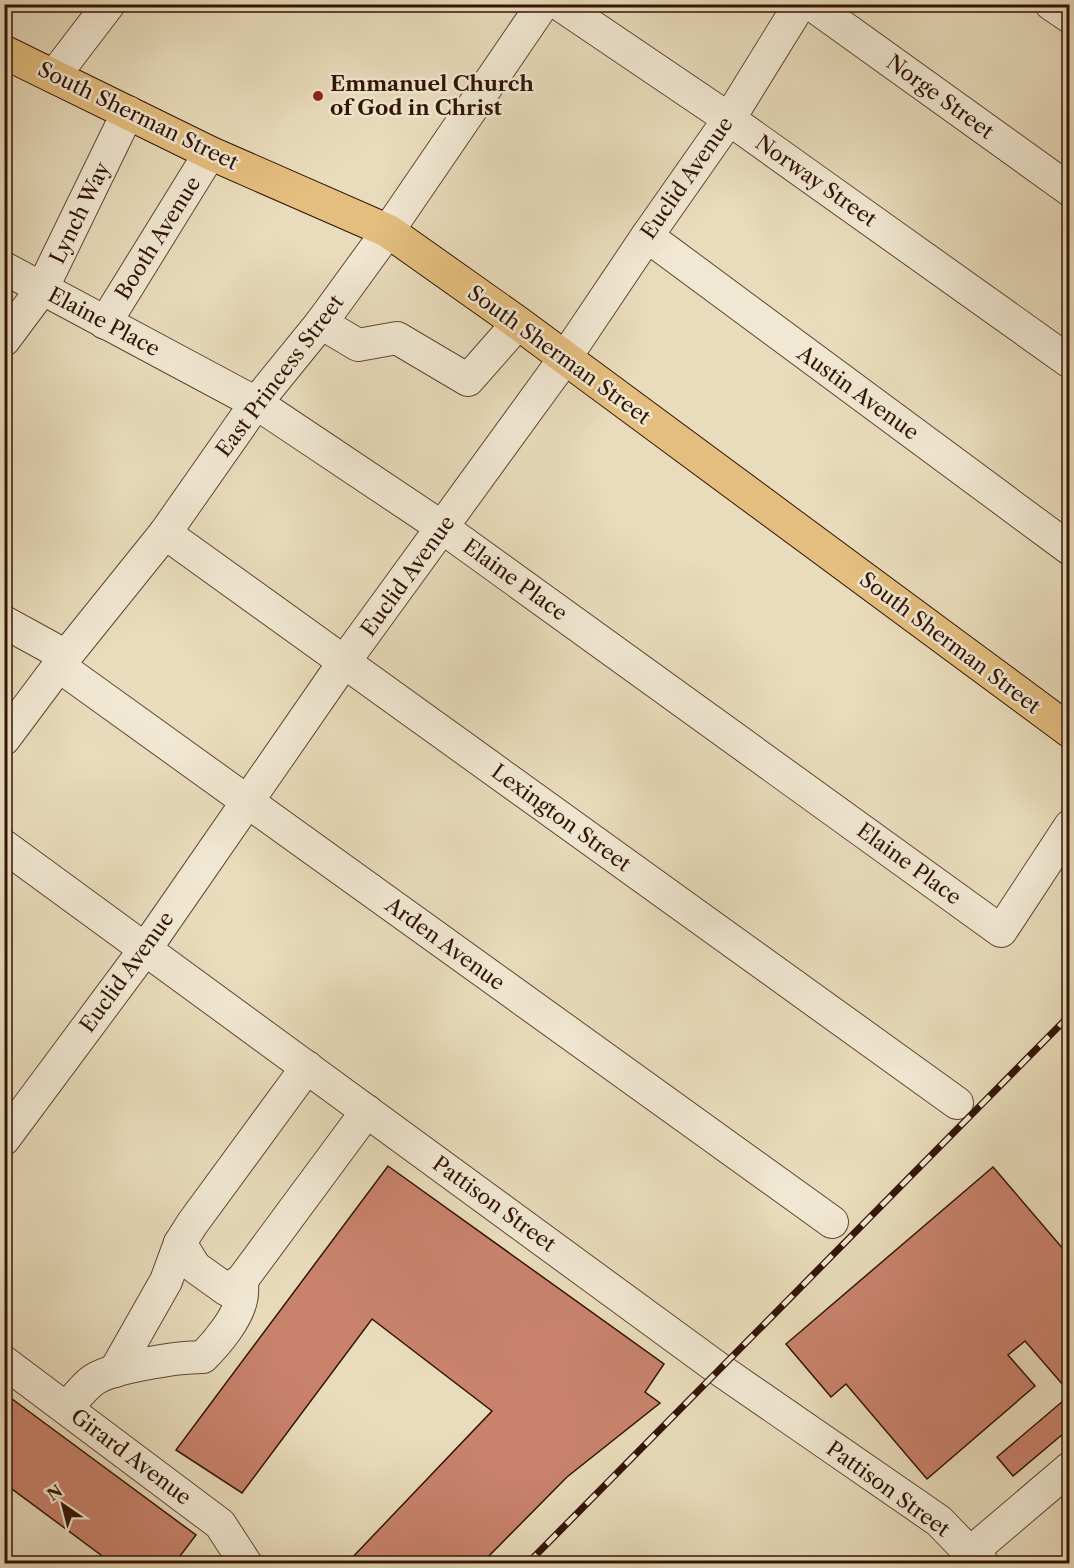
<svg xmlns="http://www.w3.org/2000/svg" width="1074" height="1568" viewBox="0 0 1074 1568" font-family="'Libre Caslon Text',serif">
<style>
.building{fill:#c9836d;stroke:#321405;stroke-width:1.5}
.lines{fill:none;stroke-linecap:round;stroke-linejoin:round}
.minor-casing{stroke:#604633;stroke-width:34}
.major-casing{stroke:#321405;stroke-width:35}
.minor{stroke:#f1e8d3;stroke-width:32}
.major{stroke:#e4be7e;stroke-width:33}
.rail-casing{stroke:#321405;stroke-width:7}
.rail{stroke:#f1e8d3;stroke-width:4.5;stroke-dasharray:14;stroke-linecap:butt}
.poi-dot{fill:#8f2418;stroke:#f1e8d3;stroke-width:2}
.labels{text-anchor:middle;stroke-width:5;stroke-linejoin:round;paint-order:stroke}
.poi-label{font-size:21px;font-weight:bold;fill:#321405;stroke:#f1e8d3;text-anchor:start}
.street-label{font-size:21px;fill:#321405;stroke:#f1e8d3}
</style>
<rect width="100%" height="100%" fill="#e9dcbc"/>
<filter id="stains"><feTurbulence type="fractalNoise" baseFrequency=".00333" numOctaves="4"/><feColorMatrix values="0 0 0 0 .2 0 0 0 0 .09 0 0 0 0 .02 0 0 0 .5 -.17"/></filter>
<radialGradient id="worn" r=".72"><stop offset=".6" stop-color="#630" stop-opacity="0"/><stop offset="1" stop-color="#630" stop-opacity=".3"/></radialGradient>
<g class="building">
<path d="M388,1166L664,1364L645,1392L660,1403L567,1477L481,1564H350L348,1562L492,1411L372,1319L242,1493L176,1450Z"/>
<path d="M993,1167L1070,1257V1393L1025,1341L1008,1355L1035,1386L927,1479L846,1384L831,1397L786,1344Z"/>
<path d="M4,1393L196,1535L174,1564H113L4,1483Z"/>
<path d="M1070,1395V1428L1013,1476L997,1457Z"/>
</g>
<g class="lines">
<defs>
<g id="minor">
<path d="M559,4L729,119L1070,362"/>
<path d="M811,4L1070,190"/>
<path d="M1051,4L1070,17"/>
<path d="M54,76L109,4"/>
<path d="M647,236L1070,549"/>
<path d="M4,268L256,403L443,528L1001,931L1070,826"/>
<path d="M105,323L210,153"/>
<path d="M321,323L358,345L397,338L468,380L518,323"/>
<path d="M4,340L42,289L128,112"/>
<path d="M165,533L957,1103"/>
<path d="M4,622L66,656"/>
<path d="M59,666L832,1222"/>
<path d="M4,739L66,656L165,533L256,403L321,323L388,231L543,4"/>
<path d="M4,846L719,1369L939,1521L970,1553L983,1564"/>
<path d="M307,1067L192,1224L180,1243L195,1267L227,1290L242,1280L367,1111"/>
<path d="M4,1139L146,948L344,662L565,358L647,236L729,119L800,4"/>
<path d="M4,1362L220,1524L246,1564"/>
<path d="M115,1371L166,1281L180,1243"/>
<path d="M66,1408C75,1399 83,1388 92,1381C110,1367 179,1357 203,1357C217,1343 237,1319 241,1300C243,1294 242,1286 242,1280"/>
<path d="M970,1553L1070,1468"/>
</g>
<path id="major" d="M4,52L210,153L388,231L518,323L1070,731"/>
</defs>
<use href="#minor" class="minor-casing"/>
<use href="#major" class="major-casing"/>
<use href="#minor" class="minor"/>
<use href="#major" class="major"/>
<defs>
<path id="rail" d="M527,1564L1070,1015"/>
</defs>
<use href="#rail" class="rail-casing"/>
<use href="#rail" class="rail"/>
</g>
<circle class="poi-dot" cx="318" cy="96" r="6"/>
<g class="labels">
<g class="poi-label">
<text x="330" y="91">Emmanuel Church<tspan x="330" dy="24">of God in Christ</tspan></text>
</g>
<g class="street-label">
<text transform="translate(940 97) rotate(36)" y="7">Norge Street</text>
<text transform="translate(138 116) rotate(26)" y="7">South Sherman Street</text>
<text transform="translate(687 178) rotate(-55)" y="7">Euclid Avenue</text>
<text transform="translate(816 181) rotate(35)" y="7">Norway Street</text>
<text transform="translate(80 213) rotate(-64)" y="7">Lynch Way</text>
<text transform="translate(158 238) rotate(-58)" y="7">Booth Avenue</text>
<text transform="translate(104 322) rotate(28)" y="7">Elaine Place</text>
<text transform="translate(559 355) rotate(36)" y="7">South Sherman Street</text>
<text transform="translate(280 376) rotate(-53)" y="7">East Princess Street</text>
<text transform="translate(858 393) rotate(36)" y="7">Austin Avenue</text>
<text transform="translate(408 576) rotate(-54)" y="7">Euclid Avenue</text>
<text transform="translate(515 580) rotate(36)" y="7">Elaine Place</text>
<text transform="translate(950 643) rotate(37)" y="7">South Sherman Street</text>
<text transform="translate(561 818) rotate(36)" y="7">Lexington Street</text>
<text transform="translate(909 864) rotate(36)" y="7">Elaine Place</text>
<text transform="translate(445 944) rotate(36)" y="7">Arden Avenue</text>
<text transform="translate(127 972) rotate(-54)" y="7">Euclid Avenue</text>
<text transform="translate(494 1204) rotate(36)" y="7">Pattison Street</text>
<text transform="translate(131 1457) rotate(37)" y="7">Girard Avenue</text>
<text transform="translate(888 1489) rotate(36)" y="7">Pattison Street</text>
</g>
</g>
<rect width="1074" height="1568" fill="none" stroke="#e9dcbc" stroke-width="24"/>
<rect x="6" y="6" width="1062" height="1556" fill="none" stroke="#321405" stroke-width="3"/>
<rect x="12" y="12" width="1050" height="1544" fill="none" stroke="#321405" stroke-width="1.5"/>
<g transform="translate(63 1505) rotate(325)" stroke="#f1e8d3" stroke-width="4.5" paint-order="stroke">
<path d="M0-4.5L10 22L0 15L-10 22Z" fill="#321405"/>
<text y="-9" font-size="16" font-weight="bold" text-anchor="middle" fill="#321405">N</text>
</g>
<rect width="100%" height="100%" filter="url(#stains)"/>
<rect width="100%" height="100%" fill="url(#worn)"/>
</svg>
